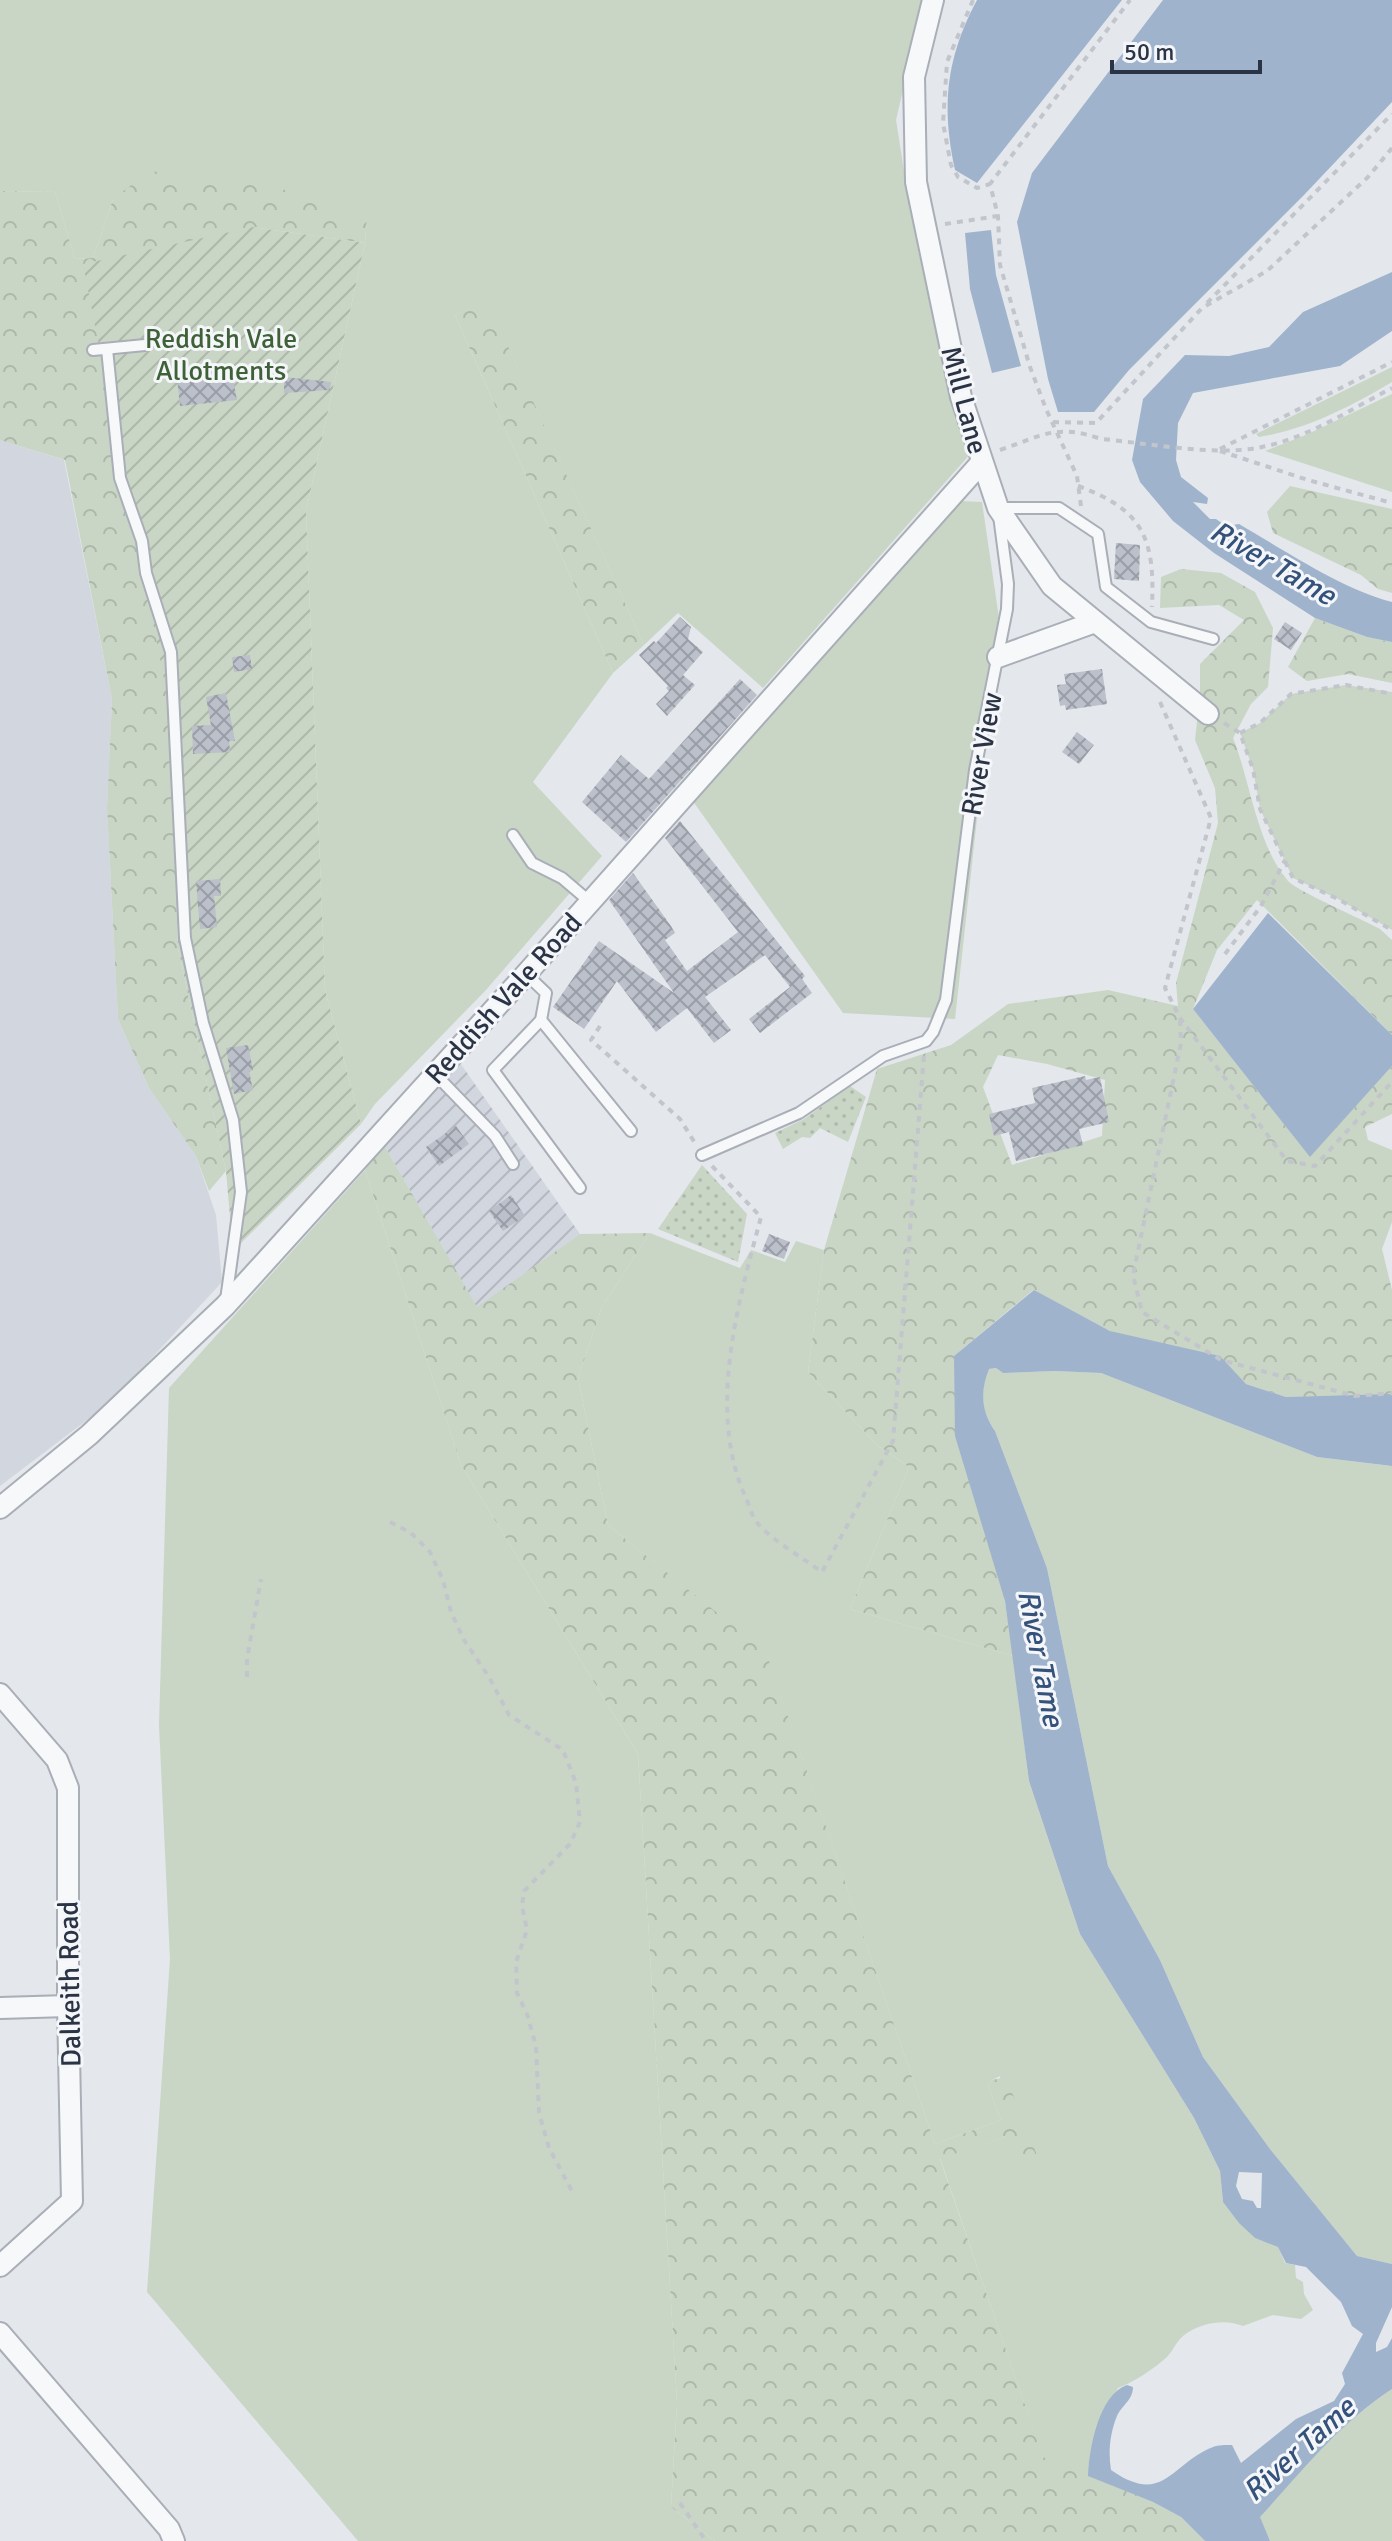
<svg xmlns="http://www.w3.org/2000/svg" width="1392" height="2541" viewBox="0 0 1392 2541" font-family="Signika,sans-serif">
<style>
.built{fill:#d2d6de}
.industrial{fill:url(#industrial-furrows)}
.grass{fill:#c9d6c5}
.forest{fill:url(#forest-crowns);fill-rule:evenodd}
.park{fill:url(#park-dots)}
.garden{fill:url(#garden-furrows)}
.water{fill:#9fb4cc;fill-rule:evenodd}
.building{fill:url(#building-cross-hatch)}
.lines{fill:none;stroke-linecap:round;stroke-linejoin:round}
.service-casing{stroke:#a9aeb7;stroke-width:14}
.minor-casing{stroke:#a9aeb7;stroke-width:24}
.path{stroke:#c2c5cb;stroke-width:4;stroke-dasharray:6 6;stroke-linecap:butt}
.service{stroke:#f7f8fa;stroke-width:10}
.minor{stroke:#f7f8fa;stroke-width:20}
.labels{text-anchor:middle;stroke-width:6;stroke-linejoin:round;paint-order:stroke}
.park-label{font-size:28px;fill:#3f6138;stroke:#f4f6f9}
.street-label{font-size:28px;fill:#2b3445;stroke:#f4f6f9}
.water-label{font-size:30px;font-style:italic;fill:#34527a;stroke:#f4f6f9}
</style>
<defs>
<pattern id="industrial-furrows" width="10" height="10" patternUnits="userSpaceOnUse" patternTransform="scale(2)"><rect width="10" height="10" fill="#d2d6de"/><path d="M-1 1l2-2M0 10L10 0M9 11l2-2" fill="none" stroke="#b4b8c0"/></pattern>
<pattern id="forest-crowns" width="20" height="18" patternUnits="userSpaceOnUse" patternTransform="scale(2)"><rect width="20" height="18" fill="#c9d6c5"/><path d="M2 6a3 3 0 1 1 6 0M12 15a3 3 0 1 1 6 0" fill="none" stroke="#adb8ab"/></pattern>
<pattern id="park-dots" width="8" height="8" patternUnits="userSpaceOnUse" patternTransform="scale(2)"><rect width="8" height="8" fill="#c9d6c5"/><path d="M2 2h.1M6 6h.1" fill="none" stroke="#adb8ab" stroke-width="1.8" stroke-linecap="round"/></pattern>
<pattern id="garden-furrows" width="10" height="10" patternUnits="userSpaceOnUse" patternTransform="scale(2)"><rect width="10" height="10" fill="#c9d6c5"/><path d="M-1 1l2-2M0 10L10 0M9 11l2-2" fill="none" stroke="#adb8ab"/></pattern>
<pattern id="building-cross-hatch" width="8" height="8" patternUnits="userSpaceOnUse" patternTransform="scale(2)"><rect width="8" height="8" fill="#bbc0ca"/><path d="M0 0l8 8M0 8l8-8" fill="none" stroke="#989da6"/></pattern>
</defs>
<rect width="100%" height="100%" fill="#e4e7ec"/>
<path class="built" d="M0,440L64,460L112,699L107,808L118,1019L149,1088L196,1156L216,1215L222,1282L112,1401L0,1486Z"/>
<path class="industrial" d="M458,1060L580,1234L477,1308L384,1145Z"/>
<g class="grass">
<path d="M0,0H924L896,120L910,209L972,452L763,688L678,613L644,645L487,301L455,315L613,673L533,782L602,856L486,990L375,1104L361,1124L325,990L306,511L365,243L367,218L113,199L93,258L75,259L55,192L0,191Z"/>
<path d="M1392,367V382C1350,407 1307,429 1259,437L1256,434Z"/>
<path d="M1392,394V492L1265,451L1308,434Z"/>
<path d="M961,501L982,502L999,618L955,1019L843,1013L690,797Z"/>
<path d="M1346,685L1392,692V930L1338,899L1293,878L1260,809L1253,769L1240,733L1260,723L1291,694Z"/>
<path d="M365,1170L461,1465L638,1754L677,2402L671,2507L715,2541H358L147,2292L170,1959L159,1725L169,1388Z"/>
<path d="M650,1233L740,1268L751,1250L785,1262L796,1241L824,1250L808,1372L877,1445L909,1467L850,1609L1013,1656L1029,1781L1080,1934L1194,2118L1220,2171L1223,2202L1255,2238L1278,2246L1285,2263L1295,2265L1296,2278L1303,2282L1304,2294L1313,2310L1301,2319L1273,2315L1243,2326C1225,2318 1198,2323 1183,2336C1176,2342 1173,2351 1167,2357C1155,2368 1134,2382 1118,2388C1105,2416 1089,2444 1088,2476L1043,2458L940,2158L1006,2136L1000,2076L992,2080L988,2086L1001,2120L935,2144L766,1653L608,1525L578,1378L602,1307Z"/>
<path d="M996,1368L1003,1373L1055,1371L1101,1373L1317,1457L1392,1466V2264L1357,2256L1270,2149L1203,2057L1160,1960L1108,1866L1047,1568L995,1431C981,1411 980,1391 988,1369Z"/>
<path d="M1392,2389V2541H1270L1259,2517C1302,2471 1340,2423 1392,2389Z"/>
</g>
<g class="forest">
<path d="M150,171L267,184L367,218L365,243L253,227L171,715L178,948L226,1171L209,1191L196,1156L149,1088L118,1019L107,808L112,699L65,460L0,440V191L55,192L75,259L93,258L113,199Z"/>
<path d="M487,300L644,645L613,673L455,315Z"/>
<path d="M1290,486L1392,509V593L1378,589L1361,575L1273,533L1267,512Z"/>
<path d="M1181,569L1221,573L1255,592L1273,628L1268,687L1251,704L1233,738C1250,780 1257,846 1288,881C1297,891 1364,920 1380,929L1392,940V1035L1257,900L1217,950L1193,1009L1310,1156L1392,1066V1114L1365,1127L1368,1140L1392,1150V1222L1382,1249L1392,1290V1396L1286,1397L1246,1384L1110,1331L1033,1290L954,1356L1005,1601L1013,1656L850,1609L909,1467L877,1445L808,1372L824,1250L877,1069L951,1045L1008,1004L1108,990L1178,1006L1176,983L1218,823L1215,788L1195,740L1200,695V664L1244,620L1219,605L1160,608L1161,577ZM998,1055L1047,1064L1105,1080L1102,1136L1012,1165L983,1087Z"/>
<path d="M1315,618L1367,637L1392,642V683L1348,674L1307,681L1288,667Z"/>
<path d="M384,1145L477,1307L580,1234L650,1233L602,1307L578,1378L608,1525L766,1652L935,2144L1001,2120L988,2086L992,2080L1006,2077L1040,2163L1037,2170L1027,2173L1019,2170L1006,2136L940,2159L1043,2457L1153,2502L1181,2517L1205,2541H715L671,2507L677,2402L638,1754L461,1465L365,1170Z"/>
</g>
<g class="park">
<path d="M850,1086L866,1097L848,1142L820,1128L810,1138L802,1137L783,1149L775,1133L804,1119Z"/>
<path d="M702,1165L747,1214L738,1262L658,1229Z"/>
</g>
<path class="garden" d="M253,227L365,243L306,511L325,990L361,1124L233,1251L226,1171L178,948L171,715L83,264Z"/>
<g class="water">
<path d="M977,0H1122L977,183L955,170C941,106 946,58 977,0Z"/>
<path d="M1163,0H1392V102L1304,195L1129,370L1094,412H1058L1048,379L1017,222L1032,173Z"/>
<path d="M991,230L996,275L1021,366L992,373L970,289L965,233Z"/>
<path d="M1392,272V331L1340,366L1193,393L1178,423L1176,460L1181,477L1208,498L1207,504L1193,502L1210,519H1216L1226,526L1239,524C1284,550 1342,589 1392,602V642L1367,637L1315,618L1214,553L1173,521L1140,482L1132,460L1143,399L1185,355L1229,356L1269,347L1303,312Z"/>
<path d="M1268,913L1392,1035V1066L1310,1157L1193,1009Z"/>
<path d="M1034,1290L1110,1331L1220,1356L1246,1384L1286,1397L1392,1394V1466L1317,1457L1101,1373L1055,1371L1003,1373L996,1368L989,1369C980,1391 981,1411 995,1431L1047,1568L1108,1866L1160,1960L1203,2057L1270,2149L1357,2256L1392,2264V2307L1376,2343V2352L1387,2347L1392,2338V2389C1340,2423 1302,2471 1260,2517L1270,2541H1205L1181,2517L1153,2502L1088,2476C1089,2449 1099,2394 1127,2385L1133,2387C1133,2400 1122,2405 1117,2416C1110,2433 1108,2452 1111,2470C1164,2507 1171,2463 1213,2447C1218,2445 1226,2445 1232,2445L1241,2463L1296,2419L1334,2401L1345,2384L1342,2373L1363,2334L1352,2326L1341,2302L1306,2267L1286,2263L1278,2247L1255,2238L1239,2223L1223,2202L1220,2171L1194,2118L1080,1934L1029,1781L1005,1601L955,1436L954,1356ZM1239,2172L1262,2173L1261,2208H1257L1253,2201L1242,2199L1236,2186Z"/>
</g>
<g class="building">
<path d="M230,364L237,400L180,406L177,378L208,374L207,366Z"/>
<path d="M284,377L331,382L330,390L284,393Z"/>
<path d="M1116,543L1140,545L1139,581L1114,579Z"/>
<path d="M680,617L691,627L688,639L703,652L683,675L695,685L667,716L656,704L669,691L666,688L668,686L639,655L654,641L656,643Z"/>
<path d="M1285,622L1302,633L1291,650L1274,639Z"/>
<path d="M250,655L252,669L234,672L232,657Z"/>
<path d="M1102,669L1107,704L1066,710L1065,705L1060,706L1057,685L1066,684L1064,674Z"/>
<path d="M740,679L757,695L626,842L582,802L621,755L649,779Z"/>
<path d="M226,693L235,741H229L230,752L193,754L192,726L211,725L206,697Z"/>
<path d="M1077,732L1094,745L1079,764L1062,752Z"/>
<path d="M680,821L805,976L802,979L812,993L760,1033L749,1019L790,987L765,955L705,997L731,1030L714,1043L687,1008L656,1032L617,981L584,1029L553,1007L599,941L674,993L609,900L633,873L671,926L675,933L665,940L687,971L738,932L665,838Z"/>
<path d="M220,879L221,896H214L217,927L200,929L196,881Z"/>
<path d="M248,1045L253,1070L249,1071L253,1090L234,1094L226,1048Z"/>
<path d="M1085,1076L1086,1080L1100,1077L1109,1122L1079,1129L1083,1145L1016,1161L1009,1132L994,1136L989,1114L1035,1103L1032,1088Z"/>
<path d="M456,1126L469,1144L439,1166L426,1147Z"/>
<path d="M511,1195L525,1216L503,1231L489,1211Z"/>
<path d="M769,1234L790,1242L784,1259L762,1251Z"/>
</g>
<g class="lines">
<defs>
<g id="service">
<path d="M107,349L120,478L142,541L146,573L171,652L185,938L203,1023L233,1120L241,1192L226,1300"/>
<path d="M93,350L145,345"/>
<path d="M513,835L532,863L562,878L589,901"/>
<path d="M526,974L546,993L541,1020L631,1131"/>
<path d="M541,1020L493,1070L580,1188"/>
<path d="M435,1074L495,1136L513,1164"/>
<path d="M702,1155L799,1113L883,1056L926,1041L933,1032L946,1000L975,770L1007,609L1008,584L998,508H1059L1098,534L1106,587L1151,622L1213,639"/>
</g>
<g id="minor">
<path d="M933,0L914,77L916,182L961,397L998,508L1052,586L1208,714"/>
<path d="M998,657L1095,622"/>
<path d="M0,1508L89,1435L225,1306L526,974L981,463"/>
<path d="M0,1694L57,1760L68,1788V2006L72,2201L0,2266"/>
<path d="M0,2008L68,2006"/>
<path d="M0,2333L169,2529L174,2541"/>
</g>
</defs>
<use href="#service" class="service-casing"/>
<use href="#minor" class="minor-casing"/>
<g class="path">
<path d="M973,0L947,62L943,123L951,165L958,177L977,188L990,184"/>
<path d="M945,224L998,216"/>
<path d="M1207,303L1392,114"/>
<path d="M1053,422L1096,423L1202,308L1267,271L1368,177L1392,148"/>
<path d="M1220,449L1392,362"/>
<path d="M1000,450C1042,436 1056,423 1101,439C1148,443 1216,457 1262,447C1308,438 1351,409 1392,388"/>
<path d="M1220,451L1308,480L1392,503"/>
<path d="M1078,486C1144,510 1155,539 1152,607"/>
<path d="M1081,506L1077,476L1046,409L1030,367L1000,265L998,216L990,184L1130,0"/>
<path d="M1160,702L1211,818L1165,988L1180,1018L1287,1161L1315,1166L1392,1082"/>
<path d="M1224,723L1240,733L1253,769L1260,809L1293,878L1338,899L1392,930"/>
<path d="M1240,733L1260,723L1291,694L1346,685L1392,694"/>
<path d="M1225,954L1261,906L1285,860"/>
<path d="M1180,1020L1181,1043L1133,1275L1142,1312L1221,1360L1355,1396L1392,1393"/>
<path d="M600,1026L591,1040L680,1119L695,1143"/>
<path d="M712,1166L761,1217C738,1303 707,1410 745,1496C749,1504 752,1517 758,1524C772,1540 804,1559 822,1572L893,1441L924,1055"/>
<path d="M390,1522L411,1533L430,1552L443,1580L451,1612L464,1640L489,1677L509,1715L563,1750L576,1783L580,1822L570,1844L524,1891L522,1906L527,1930L516,1962L517,1993L527,2014L536,2046L539,2113L549,2148L573,2193"/>
<path d="M247,1677V1659L261,1579"/>
<path d="M680,2503L706,2541"/>
</g>
<use href="#service" class="service"/>
<use href="#minor" class="minor"/>
</g>
<g class="labels">
<g class="park-label">
<text x="221" y="348">Reddish Vale<tspan x="221" dy="32">Allotments</tspan></text>
</g>
<g class="street-label">
<text transform="translate(965 400) rotate(75)" y="10">Mill Lane</text>
<text transform="translate(981 754) rotate(-80)" y="10">River View</text>
<text transform="translate(503 998) rotate(-48)" y="10">Reddish Vale Road</text>
<text transform="translate(69 1984) rotate(-91)" y="10">Dalkeith Road</text>
</g>
<g class="water-label">
<text transform="translate(1273 563) rotate(30)" y="10">River Tame</text>
<text transform="translate(1041 1658) rotate(79)" y="10">River Tame</text>
<text transform="translate(1299 2449) rotate(-42)" y="10">River Tame</text>
</g>
</g>
<path d="M1112 60v12h148v-12" fill="none" stroke="#2b3445" stroke-width="4"/>
<text x="1124" y="60" font-size="24" fill="#2b3445" stroke="#f4f6f9" stroke-width="6" paint-order="stroke">50 m</text>
</svg>
